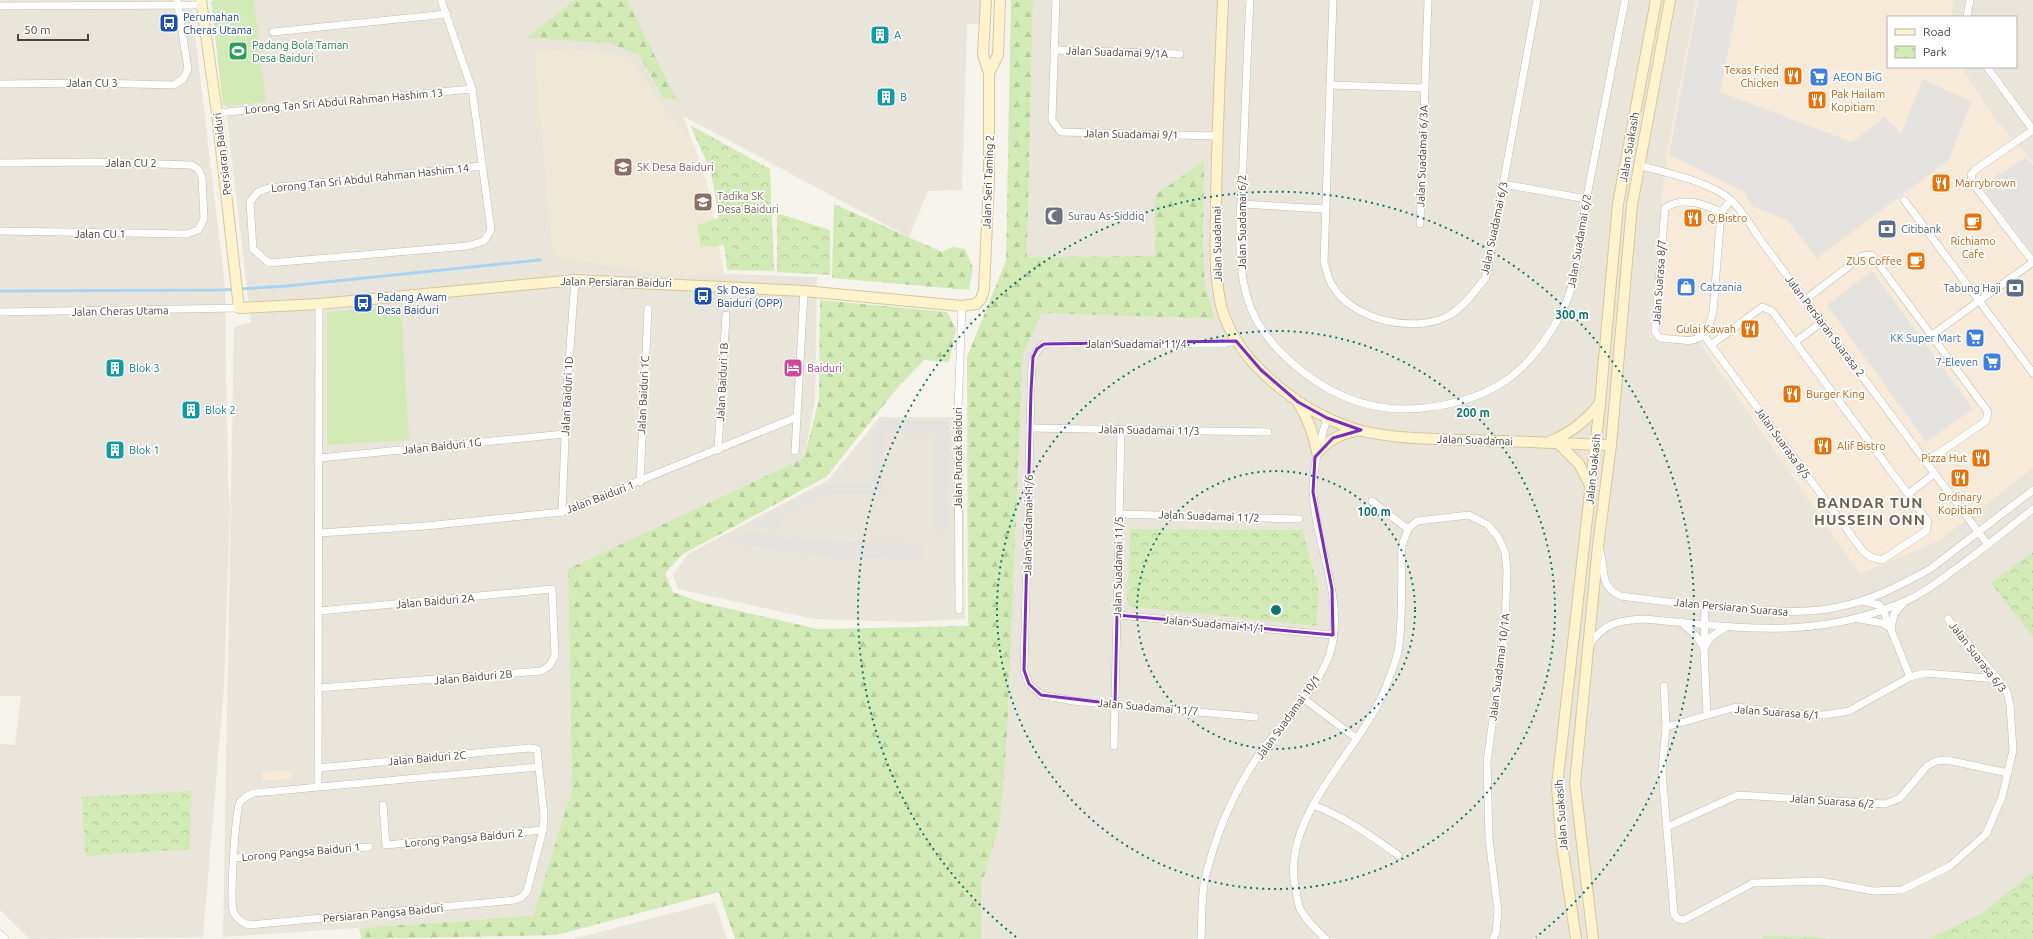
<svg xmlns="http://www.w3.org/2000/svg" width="2033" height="939" viewBox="0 0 2033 939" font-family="Ubuntu,sans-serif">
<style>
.residential{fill:#eae5da;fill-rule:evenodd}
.commercial{fill:#f7ead8}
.education{fill:#efe8d6}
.forest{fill:url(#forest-firs)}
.park{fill:url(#park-crowns)}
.pitch{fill:#d2eab5}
.parking{fill:#e5e3e0}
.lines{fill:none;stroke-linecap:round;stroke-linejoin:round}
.stream{stroke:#a9d4f2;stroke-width:3}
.street-casing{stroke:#c2bbae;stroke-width:8}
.secondary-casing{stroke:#d6c79b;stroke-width:12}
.street{stroke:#fff;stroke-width:7}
.secondary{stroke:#fff3cd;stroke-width:10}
.marked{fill:none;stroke:#7b2cbf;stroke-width:3;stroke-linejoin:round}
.ring{fill:none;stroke:#0f766e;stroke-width:2;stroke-dasharray:2 4}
.labels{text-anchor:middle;stroke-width:3.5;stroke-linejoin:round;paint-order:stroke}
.transit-label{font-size:11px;fill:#164399;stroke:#fff;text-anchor:start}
.culture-label{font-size:11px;fill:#0d838f;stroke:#fff;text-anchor:start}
.leisure-label{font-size:11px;fill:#27864d;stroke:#fff;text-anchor:start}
.street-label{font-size:11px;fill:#4b4439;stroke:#fff}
.food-label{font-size:11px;fill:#c56008;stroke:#fff;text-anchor:start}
.shop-label{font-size:11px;fill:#366cbe;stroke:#fff;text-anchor:start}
.education-label{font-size:11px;fill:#785e54;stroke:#fff;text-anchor:start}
.worship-label{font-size:11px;fill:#5b616d;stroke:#fff;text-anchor:start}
.service-label{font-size:11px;fill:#4e5e75;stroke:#fff;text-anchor:start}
.hotel-label{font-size:11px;fill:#b23c85;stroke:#fff;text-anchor:start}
.district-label{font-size:15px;font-weight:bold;letter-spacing:1px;fill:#6e6250;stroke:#fff}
.centre{fill:#0f766e;stroke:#fff;stroke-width:2}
.ring-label{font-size:12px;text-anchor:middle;font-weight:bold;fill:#0f766e;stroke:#fff;stroke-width:3.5;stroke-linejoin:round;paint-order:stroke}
</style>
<defs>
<pattern id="forest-firs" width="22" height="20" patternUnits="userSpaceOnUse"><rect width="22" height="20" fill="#d2eab5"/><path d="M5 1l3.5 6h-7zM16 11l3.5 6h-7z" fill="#b6ca9c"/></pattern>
<pattern id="park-crowns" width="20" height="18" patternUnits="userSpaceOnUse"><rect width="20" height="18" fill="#d2eab5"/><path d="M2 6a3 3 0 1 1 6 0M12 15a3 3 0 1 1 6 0" fill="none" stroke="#b6ca9c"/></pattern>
</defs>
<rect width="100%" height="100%" fill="#f6f3ec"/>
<g class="residential">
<path d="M0,0H191L225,286L228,480L230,510L224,686L203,937L30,939L0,910V744L15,745L21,696H0Z"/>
<path d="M213,0H980V24H967L962,190L928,191L909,237L683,116L708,188L724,274L817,277L815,401L804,458L568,569L572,789L533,916L223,937L234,327L251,322Z"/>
<path d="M1033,0H2033V939H981V886L1000,823L1007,737L1023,354L1042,313L1215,319L1205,284L1203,251L1204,161L1155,195V256L1027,257ZM1888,17H2016V67H1888Z"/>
<path d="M880,417H963L965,619L909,622L814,619L678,589L673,575L688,554L828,480Z"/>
<path d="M715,902L727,939H573Z"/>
</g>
<g class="commercial">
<path d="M1696,0H1954L1951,17H1888V67H1962L1993,116L2033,162V468L1940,540L1860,574L1699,342L1649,338L1666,157Z"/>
<path d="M291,770L292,779L263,781L262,772Z"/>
</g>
<path class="education" d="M574,49L631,57L656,96L695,147L708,188L724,274L675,277L553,256L534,52Z"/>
<g class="forest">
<path d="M575,0H627L677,101L663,97L639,55L609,43L526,38Z"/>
<path d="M1011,0H1033L1027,257L1155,256V195L1204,161L1203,251L1205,284L1215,319L1042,313L1023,354L1007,737L1000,823L981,886V939H735L719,892L556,935L362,939L359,928L533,916L572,789L568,569L804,458L819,400L820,300L947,312L956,329L949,362L924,360L895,391L826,477L683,554L665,573L673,592L700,602L818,629L968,626L967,357L1006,261Z"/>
<path d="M834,204L942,252L953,247L965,249L973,268L969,290L832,278Z"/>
</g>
<g class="park">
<path d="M690,125L770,169L774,271L727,270L724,245L701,247L697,225L719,218L711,172Z"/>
<path d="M777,213L830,230V275L777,272Z"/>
<path d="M1130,529L1302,530L1319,588L1316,626L1127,606Z"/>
<path d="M2033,552V637L1991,583Z"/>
<path d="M192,791L190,849L85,856L82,797Z"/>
<path d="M2033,872V939H1928L1983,913Z"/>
<path d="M1765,936L1817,937L1828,939H1760Z"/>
</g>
<g class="pitch">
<path d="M222,0H254L266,102L223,106L211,1Z"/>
<path d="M401,306L409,440L327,445V312Z"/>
</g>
<g class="parking">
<path d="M1698,0H1738L1720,92L1852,142L1885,117L1901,134L1923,79L1971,102L1949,160L1817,258L1787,220L1752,206L1744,191L1669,155Z"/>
<path d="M2026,157L2033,166V254L1981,186Z"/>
<path d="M1872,271L1973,409L1926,442L1827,305Z"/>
<path d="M883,420L949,421L948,529H935V433H884L883,491L878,495H827L781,518L780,529L750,526L831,484H872V433Z"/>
<path d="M747,530L800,539L922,544V560L833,558L723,542Z"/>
</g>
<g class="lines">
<path class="stream" d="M0,291L221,290L287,286L540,260"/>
<defs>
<g id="street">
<path d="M441,0L472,89L491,230L484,241L468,246L269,263L253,249L250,202L258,192L268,188L482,166"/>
<path d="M1056,0L1052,120L1061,132L1217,136"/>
<path d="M1250,0C1247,55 1245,109 1243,164C1241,209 1234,264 1250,306C1262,338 1289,363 1317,382C1349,403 1385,412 1423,408C1490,401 1529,374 1560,315C1580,279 1580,236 1587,196C1599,131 1613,65 1625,0"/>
<path d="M1333,0L1324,262C1326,270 1328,278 1332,285C1352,320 1413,334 1448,316C1464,307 1475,291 1486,277L1537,0"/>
<path d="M0,6L201,5"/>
<path d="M1967,17L1970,0"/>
<path d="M273,32L447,14"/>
<path d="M1054,50L1180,54"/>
<path d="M1987,67L2033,130"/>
<path d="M0,84L95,83L174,85L183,79L188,69L177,0"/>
<path d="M1330,85L1425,88"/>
<path d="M217,113L472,89"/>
<path d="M2033,130L1975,170L1971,175L1972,182L2033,262"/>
<path d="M0,163L93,162L191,165L198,169L202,177L204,219L198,230L187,234L0,231"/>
<path d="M1638,165C1664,172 1711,182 1731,200C1743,211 1752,228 1762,242L1988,545"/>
<path d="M1503,184L1587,199"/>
<path d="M1904,200L2033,373"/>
<path d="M1241,204L1325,209"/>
<path d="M1721,212C1704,204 1682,196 1665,208L1655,332L1660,338C1691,340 1704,349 1713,312L1721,212L1731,200"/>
<path d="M1420,224L1428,0"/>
<path d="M1805,300L1862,256L1872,255L1988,412L1986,421L1926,462"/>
<path d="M0,312L239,308"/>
<path d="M1704,335L1711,345L1862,550L1870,557L1882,560L1926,531L1928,522L1908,494L1772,311L1762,307L1711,345"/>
<path d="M1932,335L2033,262"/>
<path d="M1236,341L1220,344H1044C1029,355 1032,373 1031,391L1024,670L1029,684L1041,695L1073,701L1255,717"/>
<path d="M1795,342L1822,322"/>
<path d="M1030,428L1268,432"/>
<path d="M718,450L726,315"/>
<path d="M795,451L804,291"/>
<path d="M319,458L565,434"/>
<path d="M640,482L648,309"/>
<path d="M1908,494L1934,474"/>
<path d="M1372,501L1408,529"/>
<path d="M562,512L567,389L575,280"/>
<path d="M1119,514L1299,519"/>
<path d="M319,533L426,526L562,512L797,417"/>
<path d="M1599,548C1607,569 1597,584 1620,596C1661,601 1702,607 1744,609C1776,611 1806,614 1838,607C1870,601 1901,585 1930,569L2033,490"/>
<path d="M1863,601L1879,605L1883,610L1910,677"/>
<path d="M1705,607L1704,648L1707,714"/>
<path d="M959,610L958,408L962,306"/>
<path d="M1117,615L1333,635"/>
<path d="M1859,619L1882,623L1891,628"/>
<path d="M1681,622L1696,636L1704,648"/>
<path d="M1891,628L1894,614L1904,602"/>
<path d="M1589,645C1605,623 1616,621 1642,619C1738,627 1815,642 1908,600C1926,592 1942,579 1958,567C1984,548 2008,529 2033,509"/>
<path d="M1704,648L1711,637L1726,627"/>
<path d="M1664,686L1666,727L1662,771L1674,914L1678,919L1684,920L1753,883L1821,881L1873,891L1902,890L1950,866L1986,834L2002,797L2013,750L2010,705L2007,692L1998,679L1948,619"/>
<path d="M318,688L541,671L549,666L555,656L552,589L319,611"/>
<path d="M1303,698L1356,738"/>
<path d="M1666,727L1736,707L1795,714L1824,715L1849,711L1910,677L1925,673L1998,679"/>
<path d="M1114,746L1121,430"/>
<path d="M318,768L529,748L537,749L544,815L543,830L527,891L522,897L515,900L248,925C242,922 235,918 233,911C230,898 235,813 240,802C243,798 249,795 253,793L538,767"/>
<path d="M318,786L319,304"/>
<path d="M383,805L386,845L543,830"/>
<path d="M1313,805C1345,817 1370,835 1398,855"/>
<path d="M1667,827L1738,795L1885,804L1900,798L1927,766L1936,761L1947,760L2008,773"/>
<path d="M234,858L369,847"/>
<path d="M0,934L5,939"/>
<path d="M1201,939C1202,919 1201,898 1205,879C1217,829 1237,783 1268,742C1289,717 1320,684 1330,653C1346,599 1315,545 1313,492C1313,465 1320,443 1327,418"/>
<path d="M1326,939C1316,930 1306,920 1300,909C1298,904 1297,897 1296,891C1278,821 1357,753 1383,694C1388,681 1398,659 1399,645C1403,612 1401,578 1402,545L1408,529L1417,521L1469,515L1488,525L1498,537L1505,552L1507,570L1505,631L1487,762L1489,839L1498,911L1496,933L1493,939"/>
</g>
<g id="secondary">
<path d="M201,0L217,113L239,308L319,304L575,280L804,291L962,306L976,304L981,299L984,290L989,179V73L983,55L986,0"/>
<path d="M1223,0C1220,68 1217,136 1216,204C1216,239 1213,275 1222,309C1238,365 1307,417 1362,431C1397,439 1435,439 1471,440C1518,441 1564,444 1611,445"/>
<path d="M989,73L998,55L1000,0"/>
<path d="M1298,402C1308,419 1314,433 1317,452"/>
<path d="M1551,441C1571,433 1586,421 1600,403"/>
<path d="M1558,443L1579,464L1591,487"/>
<path d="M1317,452C1330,440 1340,433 1358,431"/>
<path d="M1576,939L1561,837L1557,786L1600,403L1618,204L1656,0"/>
<path d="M1593,939L1575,783L1598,546L1611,445L1632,205L1670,0"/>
</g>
</defs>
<use href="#street" class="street-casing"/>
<use href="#secondary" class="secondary-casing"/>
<use href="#street" class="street"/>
<use href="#secondary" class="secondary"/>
</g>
<path class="marked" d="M1236,341L1261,370L1298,402L1327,418L1361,430L1333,438L1315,457L1313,492L1332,589L1333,635L1117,615L1115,704L1041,695L1029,684L1024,670L1031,391L1033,357L1037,349L1044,344Z"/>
<g class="ring">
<circle cx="1276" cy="610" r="139"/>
<circle cx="1276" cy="610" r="279"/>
<path d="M1016 937A418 418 0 1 1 1536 937"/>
</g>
<defs>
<symbol id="bus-square" viewBox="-11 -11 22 22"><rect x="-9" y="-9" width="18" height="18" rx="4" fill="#1a4fb4" stroke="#fff"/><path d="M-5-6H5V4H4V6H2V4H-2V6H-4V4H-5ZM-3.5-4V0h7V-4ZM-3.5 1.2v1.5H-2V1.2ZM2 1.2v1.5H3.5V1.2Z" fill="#fff"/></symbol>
<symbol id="building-square" viewBox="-11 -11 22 22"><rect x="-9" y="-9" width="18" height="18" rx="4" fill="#0f9aa8" stroke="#fff"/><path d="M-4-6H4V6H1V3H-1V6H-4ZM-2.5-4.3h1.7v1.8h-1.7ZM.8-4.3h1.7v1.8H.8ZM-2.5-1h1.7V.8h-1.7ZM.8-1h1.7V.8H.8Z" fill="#fff"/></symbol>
<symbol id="stadium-square" viewBox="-11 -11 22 22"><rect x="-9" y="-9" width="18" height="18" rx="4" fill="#2e9e5b" stroke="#fff"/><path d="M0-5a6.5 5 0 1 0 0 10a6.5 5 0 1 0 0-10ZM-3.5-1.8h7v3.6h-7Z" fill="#fff"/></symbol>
<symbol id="restaurant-square" viewBox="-11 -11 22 22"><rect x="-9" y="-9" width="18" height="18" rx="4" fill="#e8710a" stroke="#fff"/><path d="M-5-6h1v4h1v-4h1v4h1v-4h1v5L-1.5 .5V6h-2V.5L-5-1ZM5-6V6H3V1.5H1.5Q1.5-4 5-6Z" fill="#fff"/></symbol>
<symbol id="supermarket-square" viewBox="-11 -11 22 22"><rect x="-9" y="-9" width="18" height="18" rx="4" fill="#3f7fe0" stroke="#fff"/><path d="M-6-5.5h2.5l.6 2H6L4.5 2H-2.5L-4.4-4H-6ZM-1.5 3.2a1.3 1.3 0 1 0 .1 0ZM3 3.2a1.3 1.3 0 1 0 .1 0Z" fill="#fff"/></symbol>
<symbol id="school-square" viewBox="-11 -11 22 22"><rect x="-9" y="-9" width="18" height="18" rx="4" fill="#8d6e63" stroke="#fff"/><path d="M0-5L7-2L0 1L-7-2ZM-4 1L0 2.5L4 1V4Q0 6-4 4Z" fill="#fff"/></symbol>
<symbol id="mosque-square" viewBox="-11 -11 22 22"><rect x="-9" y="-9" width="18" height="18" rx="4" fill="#6b7280" stroke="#fff"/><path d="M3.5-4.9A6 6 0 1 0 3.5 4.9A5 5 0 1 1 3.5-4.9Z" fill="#fff"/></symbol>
<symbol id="cafe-square" viewBox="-11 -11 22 22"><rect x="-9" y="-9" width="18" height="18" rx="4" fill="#e8710a" stroke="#fff"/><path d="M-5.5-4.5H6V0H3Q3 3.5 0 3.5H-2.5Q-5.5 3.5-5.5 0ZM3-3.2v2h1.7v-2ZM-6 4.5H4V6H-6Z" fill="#fff"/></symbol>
<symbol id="bank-square" viewBox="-11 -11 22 22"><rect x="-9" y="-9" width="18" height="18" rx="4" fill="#5c6f8a" stroke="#fff"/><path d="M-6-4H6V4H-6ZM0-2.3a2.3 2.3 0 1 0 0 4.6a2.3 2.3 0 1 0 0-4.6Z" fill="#fff"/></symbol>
<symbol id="shop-square" viewBox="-11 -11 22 22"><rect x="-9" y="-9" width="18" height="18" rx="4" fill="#3f7fe0" stroke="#fff"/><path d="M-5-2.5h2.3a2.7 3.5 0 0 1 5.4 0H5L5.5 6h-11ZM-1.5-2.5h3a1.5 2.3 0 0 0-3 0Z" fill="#fff"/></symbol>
<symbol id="hotel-square" viewBox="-11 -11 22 22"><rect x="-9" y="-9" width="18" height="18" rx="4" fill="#d1479c" stroke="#fff"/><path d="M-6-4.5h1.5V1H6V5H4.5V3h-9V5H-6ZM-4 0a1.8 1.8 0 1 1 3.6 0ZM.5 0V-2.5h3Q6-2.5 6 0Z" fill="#fff"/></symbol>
</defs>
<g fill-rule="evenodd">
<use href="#bus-square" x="158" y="12" width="22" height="22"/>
<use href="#building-square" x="869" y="24" width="22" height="22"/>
<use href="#stadium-square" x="227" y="40" width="22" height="22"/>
<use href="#restaurant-square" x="1782" y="65" width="22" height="22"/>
<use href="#supermarket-square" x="1808" y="66" width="22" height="22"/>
<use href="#building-square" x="875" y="86" width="22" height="22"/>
<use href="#restaurant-square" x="1806" y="89" width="22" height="22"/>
<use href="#school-square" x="612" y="156" width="22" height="22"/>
<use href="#restaurant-square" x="1930" y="172" width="22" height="22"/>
<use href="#school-square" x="692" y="191" width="22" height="22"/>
<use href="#mosque-square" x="1043" y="205" width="22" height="22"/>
<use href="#restaurant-square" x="1682" y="207" width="22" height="22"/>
<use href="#cafe-square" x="1962" y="211" width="22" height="22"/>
<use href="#bank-square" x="1876" y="218" width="22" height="22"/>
<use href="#cafe-square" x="1905" y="250" width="22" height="22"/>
<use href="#shop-square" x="1675" y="276" width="22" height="22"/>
<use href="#bank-square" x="2004" y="277" width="22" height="22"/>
<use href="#bus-square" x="692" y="285" width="22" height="22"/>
<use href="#bus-square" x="352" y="292" width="22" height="22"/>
<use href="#restaurant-square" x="1739" y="318" width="22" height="22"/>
<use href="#supermarket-square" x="1964" y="327" width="22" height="22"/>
<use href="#supermarket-square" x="1981" y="351" width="22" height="22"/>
<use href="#building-square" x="104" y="357" width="22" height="22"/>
<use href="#hotel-square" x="782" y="357" width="22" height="22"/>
<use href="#restaurant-square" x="1781" y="383" width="22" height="22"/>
<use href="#building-square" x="180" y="399" width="22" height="22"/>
<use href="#restaurant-square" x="1812" y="435" width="22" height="22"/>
<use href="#building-square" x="104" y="439" width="22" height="22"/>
<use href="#restaurant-square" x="1970" y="447" width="22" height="22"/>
<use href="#restaurant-square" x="1949" y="467" width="22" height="22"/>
</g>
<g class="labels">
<g class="transit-label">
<text x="183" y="21">Perumahan<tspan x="183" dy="13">Cheras Utama</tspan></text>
<text x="717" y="294">Sk Desa<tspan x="717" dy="13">Baiduri (OPP)</tspan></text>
<text x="377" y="301">Padang Awam<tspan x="377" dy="13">Desa Baiduri</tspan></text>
</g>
<g class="culture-label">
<text x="894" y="39">A</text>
<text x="900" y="101">B</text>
<text x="129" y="372">Blok 3</text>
<text x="205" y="414">Blok 2</text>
<text x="129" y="454">Blok 1</text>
</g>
<g class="leisure-label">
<text x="252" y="49">Padang Bola Taman<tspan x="252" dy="13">Desa Baiduri</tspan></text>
</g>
<g class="street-label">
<text transform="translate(1117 52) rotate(2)" y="4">Jalan Suadamai 9/1A</text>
<text x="92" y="87">Jalan CU 3</text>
<text transform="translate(344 101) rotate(-5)" y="4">Lorong Tan Sri Abdul Rahman Hashim 13</text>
<text transform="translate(1131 134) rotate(1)" y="4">Jalan Suadamai 9/1</text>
<text transform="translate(1629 147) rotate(-80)" y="4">Jalan Suakasih</text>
<text transform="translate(222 154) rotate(-97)" y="4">Persiaran Baiduri</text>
<text transform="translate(1422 156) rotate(-88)" y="4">Jalan Suadamai 6/3A</text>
<text x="131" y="167">Jalan CU 2</text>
<text transform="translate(370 178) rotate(-6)" y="4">Lorong Tan Sri Abdul Rahman Hashim 14</text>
<text transform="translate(988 182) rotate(-88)" y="4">Jalan Seri Taming 2</text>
<text transform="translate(1242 222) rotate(-90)" y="4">Jalan Suadamai 6/2</text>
<text transform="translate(1494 228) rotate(-78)" y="4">Jalan Suadamai 6/3</text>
<text x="100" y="238">Jalan CU 1</text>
<text transform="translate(1579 241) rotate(-80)" y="4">Jalan Suadamai 6/2</text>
<text transform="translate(1217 244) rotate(-91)" y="4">Jalan Suadamai</text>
<text transform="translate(616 282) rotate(1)" y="4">Jalan Persiaran Baiduri</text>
<text transform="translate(1659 282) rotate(-86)" y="4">Jalan Suarasa 8/7</text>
<text transform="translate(120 311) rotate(-1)" y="4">Jalan Cheras Utama</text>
<text transform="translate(1825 326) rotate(53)" y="4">Jalan Persiaran Suarasa 2</text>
<text x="1136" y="348">Jalan Suadamai 11/4</text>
<text transform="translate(722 382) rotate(-87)" y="4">Jalan Baiduri 1B</text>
<text transform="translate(643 395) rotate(-87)" y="4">Jalan Baiduri 1C</text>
<text transform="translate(567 396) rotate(-87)" y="4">Jalan Baiduri 1D</text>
<text transform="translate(1149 430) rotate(1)" y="4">Jalan Suadamai 11/3</text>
<text transform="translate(1475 440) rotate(2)" y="4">Jalan Suadamai</text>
<text transform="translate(1783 443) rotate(54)" y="4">Jalan Suarasa 8/5</text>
<text transform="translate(442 446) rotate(-6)" y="4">Jalan Baiduri 1G</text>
<text transform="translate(958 458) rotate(-90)" y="4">Jalan Puncak Baiduri</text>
<text transform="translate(1593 469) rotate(-84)" y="4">Jalan Suakasih</text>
<text transform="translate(600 497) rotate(-21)" y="4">Jalan Baiduri 1</text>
<text transform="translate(1209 516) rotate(2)" y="4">Jalan Suadamai 11/2</text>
<text transform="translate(1028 525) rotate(-89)" y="4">Jalan Suadamai 11/6</text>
<text transform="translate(1118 567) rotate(-89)" y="4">Jalan Suadamai 11/5</text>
<text transform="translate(435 601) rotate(-5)" y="4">Jalan Baiduri 2A</text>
<text transform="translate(1731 607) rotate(5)" y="4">Jalan Persiaran Suarasa</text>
<text transform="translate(1214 624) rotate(5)" y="4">Jalan Suadamai 11/1</text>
<text transform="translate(1978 657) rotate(52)" y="4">Jalan Suarasa 6/3</text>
<text transform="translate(1499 667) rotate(-83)" y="4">Jalan Suadamai 10/1A</text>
<text transform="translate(473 677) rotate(-5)" y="4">Jalan Baiduri 2B</text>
<text transform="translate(1148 707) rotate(5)" y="4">Jalan Suadamai 11/7</text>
<text transform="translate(1777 712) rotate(4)" y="4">Jalan Suarasa 6/1</text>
<text transform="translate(1288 717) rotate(-54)" y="4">Jalan Suadamai 10/1</text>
<text transform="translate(427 758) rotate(-5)" y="4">Jalan Baiduri 2C</text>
<text transform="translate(1832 801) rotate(4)" y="4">Jalan Suarasa 6/2</text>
<text transform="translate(1561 815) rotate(-94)" y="4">Jalan Suakasih</text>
<text transform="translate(464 838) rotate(-5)" y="4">Lorong Pangsa Baiduri 2</text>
<text transform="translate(301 852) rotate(-5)" y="4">Lorong Pangsa Baiduri 1</text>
<text transform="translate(383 913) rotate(-5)" y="4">Persiaran Pangsa Baiduri</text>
</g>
<g class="food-label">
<text x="1779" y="74" text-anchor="end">Texas Fried<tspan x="1779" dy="13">Chicken</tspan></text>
<text x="1831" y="98">Pak Hailam<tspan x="1831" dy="13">Kopitiam</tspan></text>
<text x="1955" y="187">Marrybrown</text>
<text x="1707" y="222">Q Bistro</text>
<text x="1973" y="245" text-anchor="middle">Richiamo<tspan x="1973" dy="13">Cafe</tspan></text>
<text x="1902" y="265" text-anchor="end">ZUS Coffee</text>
<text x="1736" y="333" text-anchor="end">Gulai Kawah</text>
<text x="1806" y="398">Burger King</text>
<text x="1837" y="450">Alif Bistro</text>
<text x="1967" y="462" text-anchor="end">Pizza Hut</text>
<text x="1960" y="501" text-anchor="middle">Ordinary<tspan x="1960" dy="13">Kopitiam</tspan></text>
</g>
<g class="shop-label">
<text x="1833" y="81">AEON BiG</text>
<text x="1700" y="291">Catzania</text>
<text x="1961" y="342" text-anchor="end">KK Super Mart</text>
<text x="1978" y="366" text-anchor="end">7-Eleven</text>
</g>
<g class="education-label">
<text x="637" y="171">SK Desa Baiduri</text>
<text x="717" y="200">Tadika SK<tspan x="717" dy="13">Desa Baiduri</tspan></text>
</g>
<g class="worship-label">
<text x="1068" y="220">Surau As-Siddiq</text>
</g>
<g class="service-label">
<text x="1901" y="233">Citibank</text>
<text x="2001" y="292" text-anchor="end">Tabung Haji</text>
</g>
<g class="hotel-label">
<text x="807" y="372">Baiduri</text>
</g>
<g class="district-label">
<text x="1870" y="508">BANDAR TUN<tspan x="1870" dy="17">HUSSEIN ONN</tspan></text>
</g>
</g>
<circle cx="1276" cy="610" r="6" class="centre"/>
<g class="ring-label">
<text x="1572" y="319">300 m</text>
<text x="1473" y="417">200 m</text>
<text x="1374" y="516">100 m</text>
</g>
<rect x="1887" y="16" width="130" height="52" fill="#ffffff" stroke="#b7b4b0"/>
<rect x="1895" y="29" width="20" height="6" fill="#fff3cd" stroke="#b7b4b0"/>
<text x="1923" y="36" font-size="12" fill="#4b4439">Road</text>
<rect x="1895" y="46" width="20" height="12" fill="url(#park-crowns)" stroke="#b7b4b0"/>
<text x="1923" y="56" font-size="12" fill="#4b4439">Park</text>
<path d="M18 34v6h70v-6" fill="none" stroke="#4b4439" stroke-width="2"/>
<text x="24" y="34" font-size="12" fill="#4b4439" stroke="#ffffff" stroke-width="3" paint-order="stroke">50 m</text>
</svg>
